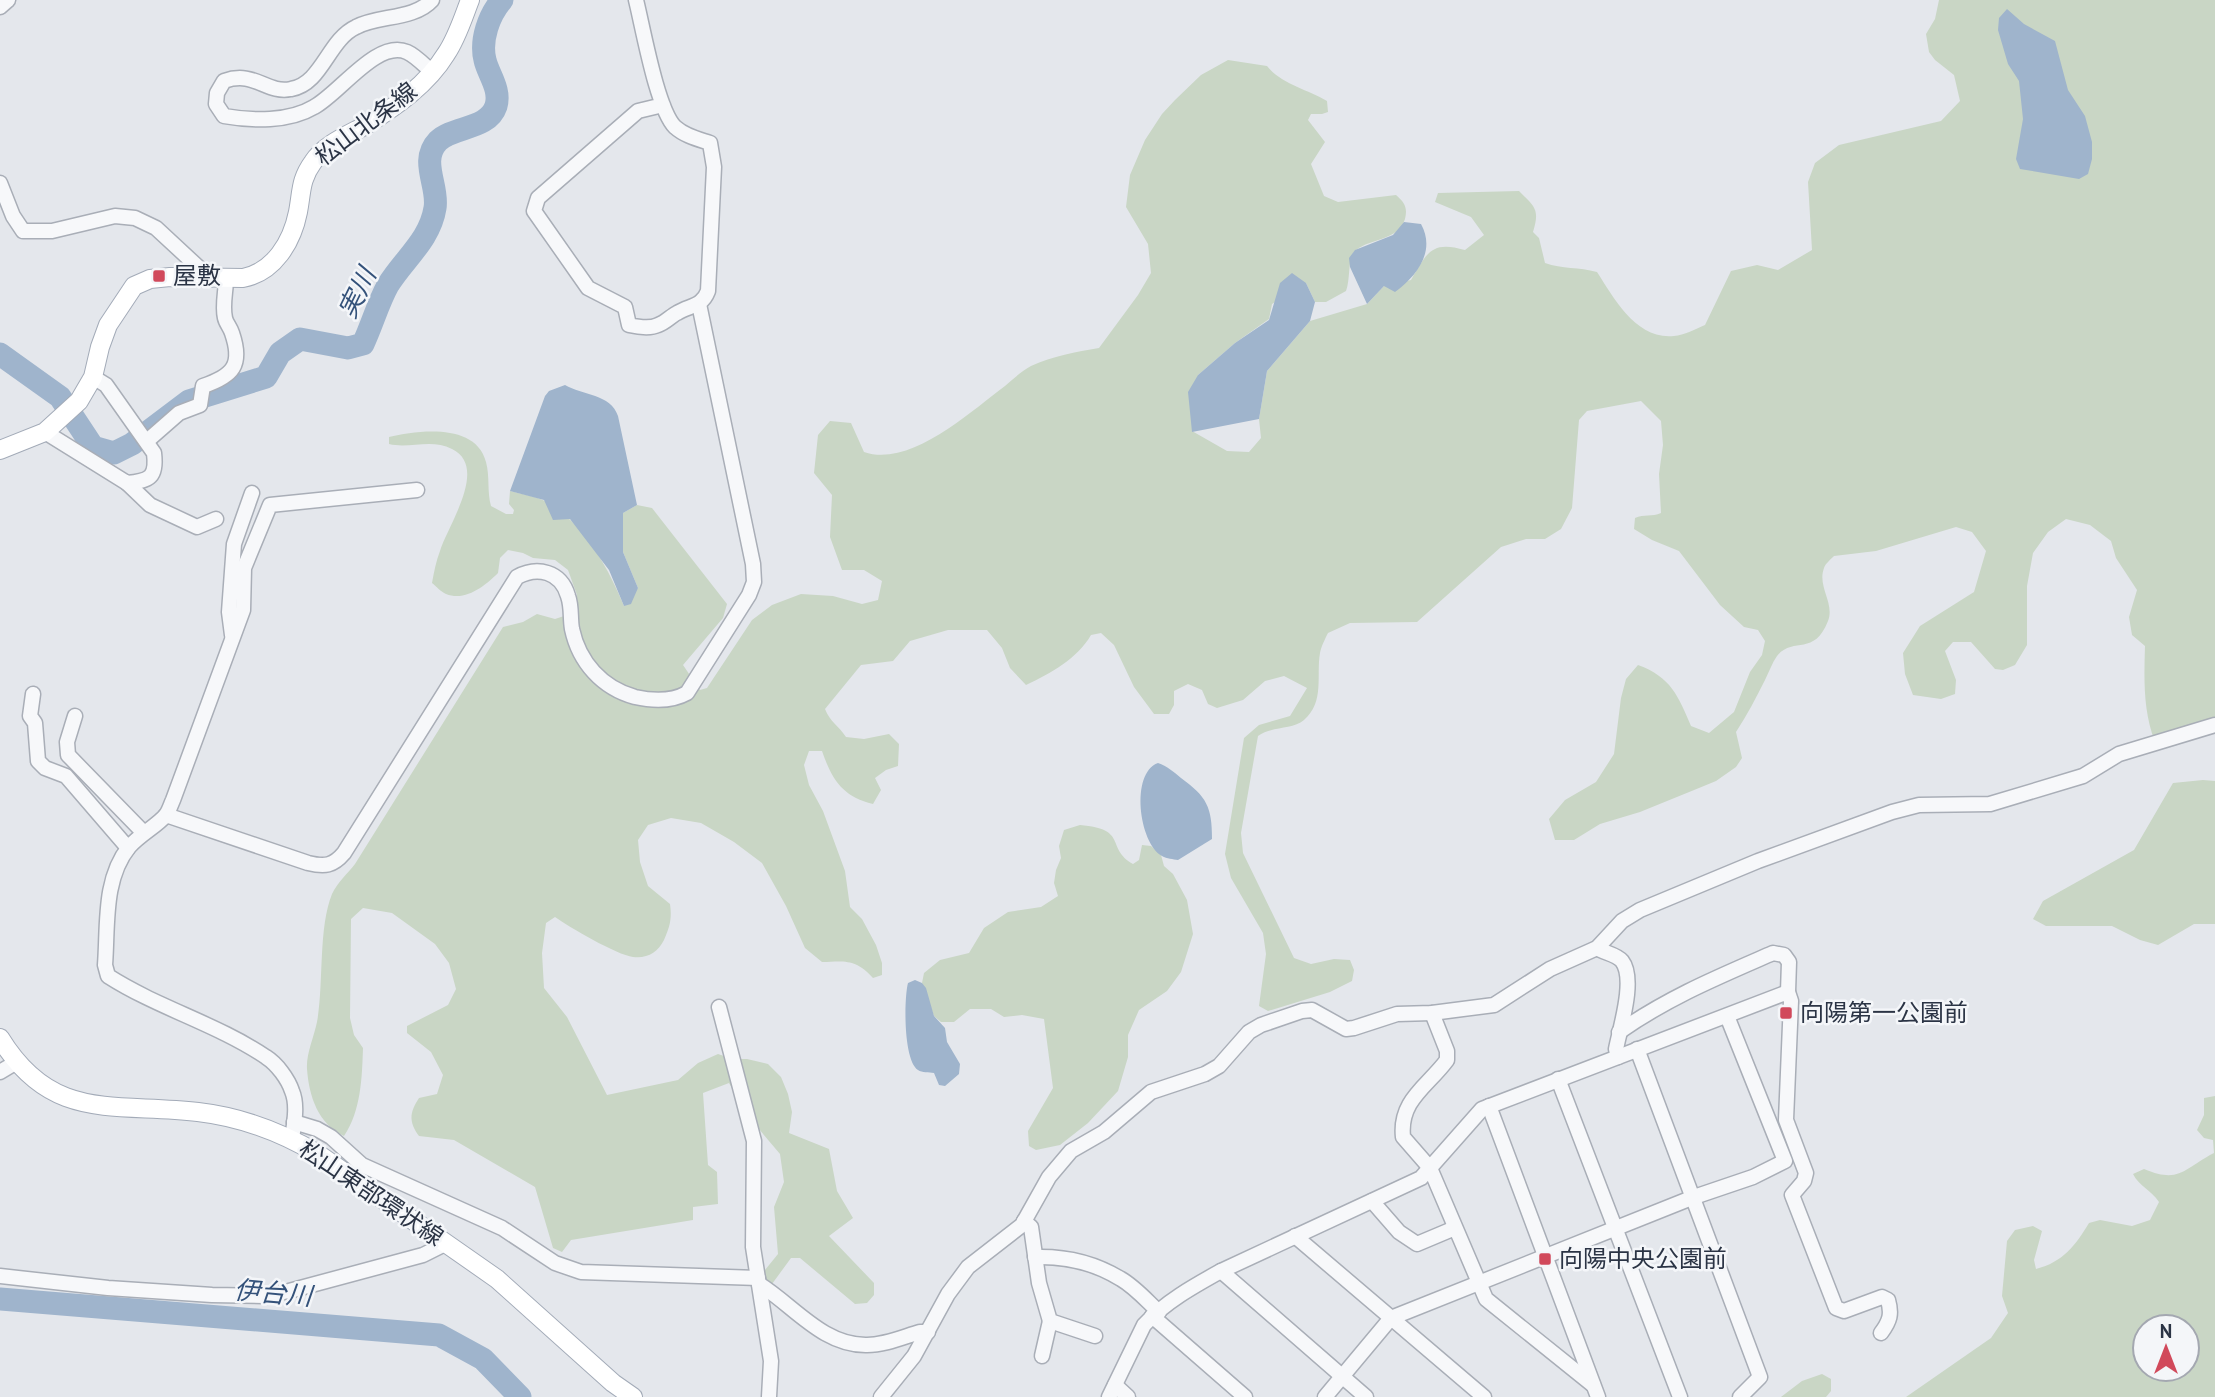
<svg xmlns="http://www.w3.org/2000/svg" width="2215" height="1397" viewBox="0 0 2215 1397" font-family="'PT Sans','Noto Sans JP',sans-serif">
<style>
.green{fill:#c9d6c5;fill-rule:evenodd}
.water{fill:#9fb4cc}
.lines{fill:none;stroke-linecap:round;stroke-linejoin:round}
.river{stroke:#9fb4cc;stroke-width:23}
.minor-casing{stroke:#a9aeb7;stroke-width:17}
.major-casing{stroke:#a3abb8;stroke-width:20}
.minor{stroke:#f7f8fa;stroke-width:14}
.major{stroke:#fff;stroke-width:18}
.poi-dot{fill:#d1495b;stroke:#f4f6f9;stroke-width:2.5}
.labels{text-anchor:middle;stroke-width:5;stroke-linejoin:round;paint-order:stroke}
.street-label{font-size:24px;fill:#2b3445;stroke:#f4f6f9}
.poi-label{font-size:24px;fill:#2b3445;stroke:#f4f6f9;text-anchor:start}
.water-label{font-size:26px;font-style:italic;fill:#34527a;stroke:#f4f6f9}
</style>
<rect width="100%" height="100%" fill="#e4e7ec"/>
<g class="green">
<path d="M1939,0H2215V717L2207,728L2169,747L2155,742C2143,711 2144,679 2145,646L2132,635L2129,617L2137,590L2116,558L2111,541L2090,525L2066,519L2048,532L2033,553L2027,586V645L2015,665L2003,670L1995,669L1971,642H1953L1945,651L1956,680L1955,694L1941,699L1913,695L1905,674L1903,653L1920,626L1974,592L1986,551L1972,532L1956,527L1876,551L1834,556C1831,559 1825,564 1824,568C1817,587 1835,603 1828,621C1814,657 1793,636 1777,656C1772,663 1769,672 1765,680C1756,698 1747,715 1736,732L1742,758L1736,767L1716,781L1699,788L1640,812L1600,824L1574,840H1555L1549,819L1565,800L1596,782L1614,754L1621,698L1626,679L1638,665C1671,677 1678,696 1691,726L1709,733L1734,712L1750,672L1762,655L1765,641L1758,630L1744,627L1720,605L1679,551L1652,540L1634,529L1635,518C1644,514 1652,517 1661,513L1659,474L1663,445L1661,421L1641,401L1587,411L1579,420L1572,508L1561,529L1545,539H1526L1501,547L1417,622L1350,623L1328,633C1325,639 1321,647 1320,653C1316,675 1325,702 1304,720C1292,730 1271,726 1258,736L1241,833L1243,853L1294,958L1311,964L1334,959L1350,960L1354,970L1352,981L1330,992L1268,1011L1259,1006L1266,954L1263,933L1231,878L1225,854L1244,738L1259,725L1290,716L1307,688L1284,676L1265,681L1243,700L1217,708L1208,704L1202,690L1188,684L1174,691V705L1169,714H1154L1134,687L1114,645L1101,633L1091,635C1077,659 1051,673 1026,685L1010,668L1002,648L987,630H948L910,641L893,661L861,665L825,709C830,722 839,726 846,737L864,739L889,734L899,744L898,766L886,770L875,778L881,790L873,804C843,797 832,780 822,751H809L804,765L809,785L823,811L845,871L850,907L862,919L876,945L882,963V975L873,978C856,959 846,961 822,962L805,948L786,906L762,863L734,842L701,823L671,818L648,825L638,840L640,862L648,886L670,904C672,919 670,926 664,940C658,952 647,959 633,957C617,955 569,927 555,917L546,923L542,953L544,988L567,1017L607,1095L678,1080L698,1063L718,1054L733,1059H747L768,1064L781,1077L788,1094L792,1112L789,1133L829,1149L837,1191L853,1218L829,1236L874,1283V1295L867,1303L855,1304L800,1258H791L772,1284L764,1281L765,1270L778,1254L774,1207L784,1182L780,1154L748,1116L729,1083L703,1093L708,1165L717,1172L718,1204L693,1207V1220L571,1240L562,1252L553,1248L535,1187L454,1140L419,1136C408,1121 410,1112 419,1098L437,1094L443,1075L431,1052L407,1033V1026L448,1005L456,989L449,963L435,944L392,913L363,908L351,919L350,1018L354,1035L363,1048C362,1078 361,1111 344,1136C318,1124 309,1096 307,1069C306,1054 314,1037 317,1022C324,984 318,929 332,894C337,883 348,873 355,864L503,627L523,622L537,614L555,619L564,616L577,595L568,570L555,560L533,558L523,553L508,550L500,558L498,573C486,585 466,602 446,594C441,592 436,586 432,583C434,572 436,561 440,551C448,525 489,467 452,449C431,438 410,449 389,444V437C419,430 476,423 486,462C490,477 487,492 491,506L506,514H513L514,510L509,504L510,491C521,494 536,496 547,502C584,524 608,567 624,606L638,588L623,552V513L637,505L652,508L727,604L723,618L683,665L700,690L707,688L752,620L772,605L801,594L833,596L862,604L878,600L882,581L864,570H842L830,537L832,495L814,473L818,435L830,421L851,423L864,452C910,468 970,412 1005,386C1013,379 1022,371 1031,366C1053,356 1076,352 1099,348L1138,295L1151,273L1148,244L1126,207L1130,175L1145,140L1162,114L1175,100L1201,75L1228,60L1267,66C1281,84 1307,89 1327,101L1328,112L1322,114H1311L1308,120L1325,142L1311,164L1324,196L1338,202L1396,195C1404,202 1408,207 1405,219C1398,241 1371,238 1356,250C1347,256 1351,278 1346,291L1326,302H1315L1306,283L1272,304L1269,319L1235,343L1198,375L1192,431L1227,451L1249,452L1261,438L1259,419L1267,371L1310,321L1367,304L1384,286L1411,280C1427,253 1431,240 1465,250L1484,235L1471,217L1435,202L1438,193L1519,191C1535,207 1540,209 1533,232L1539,238L1545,263C1562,269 1579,267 1597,272C1614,298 1636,340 1674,336C1684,335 1696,329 1705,325L1731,271L1757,265L1778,270L1812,250L1808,182L1815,163L1839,145L1941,121L1960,101L1954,75L1935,60L1929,52L1926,34L1935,19Z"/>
<path d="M2203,780L2215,781V924H2194L2158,945L2140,940L2112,926H2046L2033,919L2043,901L2134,850L2173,783Z"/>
<path d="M1080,825C1129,829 1105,848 1133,864L1139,860L1142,845L1151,846L1161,855L1164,866L1173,874L1187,900L1193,934L1181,972L1167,991L1139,1010L1128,1035V1057L1118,1091L1088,1123L1060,1145L1036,1150L1029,1146L1028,1131L1053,1088L1044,1019L1022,1015L1004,1017L991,1009H970L954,1022H941L934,1016L922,983L924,973L940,960L969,953L984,928L1008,912L1041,907L1058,896L1054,883L1056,870L1061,858L1059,846L1064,830Z"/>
<path d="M2215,1096V1397H1906L1991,1338L2008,1313L2002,1296L2007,1241L2015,1230L2033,1226L2042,1231L2034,1260L2036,1269C2063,1262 2075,1246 2089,1223L2100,1220L2132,1226L2150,1220L2159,1202C2151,1190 2139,1186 2133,1174L2144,1169C2180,1184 2183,1169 2214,1153L2213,1140L2204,1138L2197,1130L2204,1115V1098ZM2145,1327H2187V1369H2145Z"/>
<path d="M1822,1374L1831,1379V1391L1826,1397H1781L1802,1381Z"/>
</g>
<g class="water">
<path d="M2007,9L2024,24L2055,41L2068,90L2085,116L2092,142V159L2088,174L2079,179L2020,169L2016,159L2023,119L2019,81L2008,64L1998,30L1999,18Z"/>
<path d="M1404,222L1421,224C1436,251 1417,276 1395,292L1384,286L1367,304L1350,267L1349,258L1355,250L1393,235Z"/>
<path d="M1292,273L1306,283L1315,302L1310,321L1267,371L1259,419L1192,432L1188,392L1198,375L1235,343L1269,320L1280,283Z"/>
<path d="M565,385C582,395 611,394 618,416L637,505L623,513V552L638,588L631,604L624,606L609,570L570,519L553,520L544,500L510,491L545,396L549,391Z"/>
<path d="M1158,763C1167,766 1174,772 1181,778C1207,797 1212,807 1212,839L1178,860C1173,859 1167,859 1162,856C1139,843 1130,773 1158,763Z"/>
<path d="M915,980L922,983L926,988L934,1016L945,1028L947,1042L960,1064L959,1074L945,1086L939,1085L934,1073C929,1072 922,1073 918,1070C903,1060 904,998 908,983Z"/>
</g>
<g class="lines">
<g class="river">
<path d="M0,354L60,397L93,447L114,453L132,444L189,401L266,377L280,353L300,339L348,348L363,344C372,325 378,303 388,285C404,259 430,240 435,208C439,186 419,161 438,141C453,126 488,130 496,106C501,89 488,74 485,60C480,40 489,15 502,0"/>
<path d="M0,1299L439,1335L483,1359L520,1397"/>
</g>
<defs>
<g id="minor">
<path d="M636,0C643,28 657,109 675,127C685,136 698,139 710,143L714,167L708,291C702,307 690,305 677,313C671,316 665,323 658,325C650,329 638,327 629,325L625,307L588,288L534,211L538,198L638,111L663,105"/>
<path d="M0,7L8,0"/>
<path d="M432,72C424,65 416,56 407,52C377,39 340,93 314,107C289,122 252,121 224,116L216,104L217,93L224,81C255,70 266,94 291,89C322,84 328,40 356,27C378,15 414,20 432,0"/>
<path d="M0,183L13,216L23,231H52L115,216L135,218L156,228L211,279"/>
<path d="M45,432L127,483C150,481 157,477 154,453L106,385L93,377"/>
<path d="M147,441L179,413L200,405L203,386C233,376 243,365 232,333C230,327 226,323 225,318C222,305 226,291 226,279"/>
<path d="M127,483L150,505L197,527L216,519"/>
<path d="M232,635L229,612L234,544L252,493"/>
<path d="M33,694L30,716L35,723L38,761L45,768L66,776L128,848"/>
<path d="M75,716L67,742L68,755L143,832"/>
<path d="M166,815L308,863C325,867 333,866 344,853L517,577C537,566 561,571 568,596C572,607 570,618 572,629C579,662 602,688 635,697C653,701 671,702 687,693L749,595L754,582L753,564L699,304"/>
<path d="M1597,948C1604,953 1616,954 1622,961C1636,979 1620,1028 1616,1049L1618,1057"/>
<path d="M719,1007L754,1141L753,1247L771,1361L769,1397"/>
<path d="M1432,1013L1447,1051V1060C1428,1086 1399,1100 1403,1137L1430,1168L1486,1299L1593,1385"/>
<path d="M1619,1032C1669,997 1718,977 1773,953L1784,955L1789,962L1788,992L1791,1001L1786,1120L1806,1173L1804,1181L1792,1195L1836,1308L1844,1311L1882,1297L1888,1300C1892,1314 1890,1321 1881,1333"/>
<path d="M1637,1049L1760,1377L1740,1397"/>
<path d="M0,1072L15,1063"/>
<path d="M1558,1079L1680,1397"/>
<path d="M1489,1106L1598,1397"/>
<path d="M294,1122L317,1129L331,1137L362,1165L502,1228L555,1263L581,1272L758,1278"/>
<path d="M292,1139C294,1124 298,1105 292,1091C288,1079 277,1064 266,1057C217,1024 158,1008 108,976L105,965C108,926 103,879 129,847C140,834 157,826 166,815C169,811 171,804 173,800L243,610L244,568L270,505L417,490"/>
<path d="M1372,1201L1399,1232L1417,1244L1455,1228"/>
<path d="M1024,1221L1031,1227L1039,1283L1050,1321L1095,1336"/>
<path d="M1295,1236L1484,1397"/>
<path d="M1035,1257C1065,1256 1095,1263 1121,1279C1135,1287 1147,1301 1159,1312"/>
<path d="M1221,1271L1366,1397"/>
<path d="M0,1276L108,1288L212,1295L264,1296L289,1291L423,1255L445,1244"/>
<path d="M759,1284C793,1305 823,1346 867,1345C885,1345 903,1337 920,1332H928"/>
<path d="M1152,1316L1245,1397"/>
<path d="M1042,1356L1050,1321"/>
<path d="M1115,1385L1128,1397"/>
<path d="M881,1397L914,1356L948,1294L968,1267L1022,1225L1049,1177L1071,1151L1104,1132L1151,1092L1205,1074L1219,1066L1249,1032L1261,1025L1302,1011L1312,1010L1346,1029L1354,1028L1397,1014L1432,1013L1494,1005L1550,969L1597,948L1622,921L1640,910L1758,861L1892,812L1919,805L1990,804L2083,776L2119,754L2215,725"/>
<path d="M1109,1397L1144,1325C1165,1302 1194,1286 1221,1271L1421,1178L1482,1109L1788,992"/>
<path d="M1325,1397L1391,1318L1694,1197L1753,1177L1785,1161L1727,1016"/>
</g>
<g id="major">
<path d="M0,450L45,432L79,401L93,377L100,347L108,325L134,286L150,279L170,277L243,278C274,272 292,242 298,212C302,191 300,180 313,162C325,144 348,135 366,125C396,106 427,85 446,54C457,38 463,18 470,0"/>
<path d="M0,1038C52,1123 114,1102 198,1112C241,1117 281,1132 318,1154L497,1279L613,1383L633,1397"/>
</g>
</defs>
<use href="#minor" class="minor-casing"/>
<use href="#major" class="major-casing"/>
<use href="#minor" class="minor"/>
<use href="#major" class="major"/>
</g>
<g class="poi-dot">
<rect x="152" y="269" width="14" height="14" rx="3.5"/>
<rect x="1779" y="1006" width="14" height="14" rx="3.5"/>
<rect x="1538" y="1252" width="14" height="14" rx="3.5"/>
</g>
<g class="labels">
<g class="street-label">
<text transform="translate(366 124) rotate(-37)" y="8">松山北条線</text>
<text transform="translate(371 1193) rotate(34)" y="8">松山東部環状線</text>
</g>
<g class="poi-label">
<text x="173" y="284">屋敷</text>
<text x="1800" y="1021">向陽第一公園前</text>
<text x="1559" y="1267">向陽中央公園前</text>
</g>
<g class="water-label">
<text transform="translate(357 293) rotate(-64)" y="9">実川</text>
<text transform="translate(273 1293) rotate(5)" y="9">伊台川</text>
</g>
</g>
<g transform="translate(2166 1348)"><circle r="33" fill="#f4f6f9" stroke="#a4a8b1" stroke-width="2"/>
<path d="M0-5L12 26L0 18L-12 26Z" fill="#d1495b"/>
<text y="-10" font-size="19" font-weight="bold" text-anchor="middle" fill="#2b3445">N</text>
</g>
</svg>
